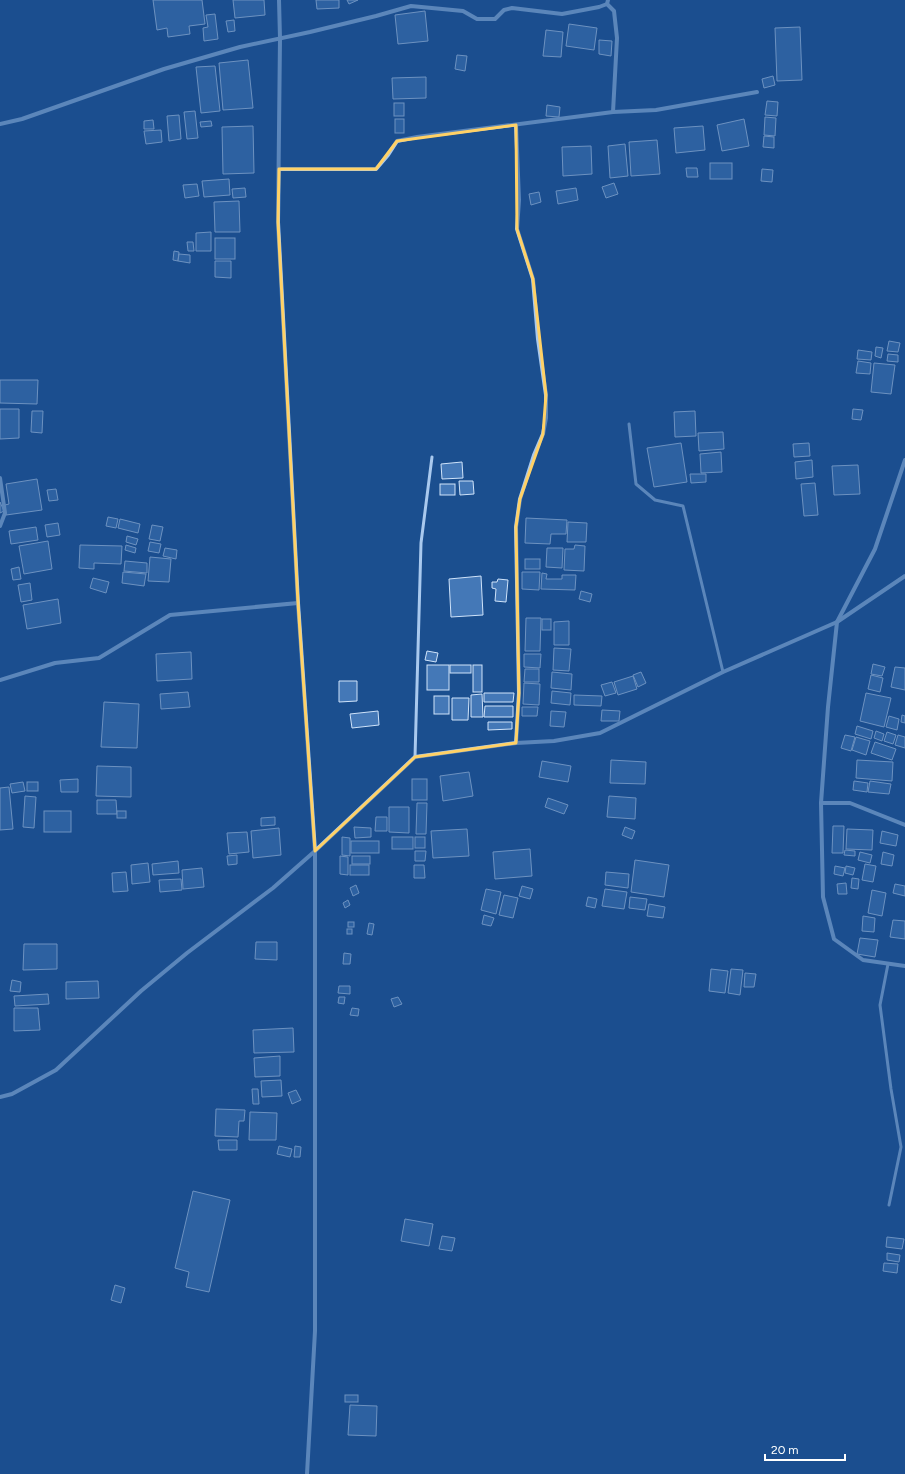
<svg xmlns="http://www.w3.org/2000/svg" width="905" height="1474" viewBox="0 0 905 1474" font-family="Figtree,sans-serif">
<style>
.building{fill:#4478b7;stroke:#cfe3fa}
.lines{fill:none;stroke-linecap:round;stroke-linejoin:round}
.service{stroke:#a9c9ee;stroke-width:3}
.minor{stroke:#a9c9ee;stroke-width:4}
.marked{fill:none;stroke:#ffd166;stroke-width:3;stroke-linejoin:round}
</style>
<rect width="100%" height="100%" fill="#1b4f8f"/>
<g class="building">
<path d="M153,0H202L205,24L189,26L190,34L168,37L167,28L157,30Z"/>
<path d="M233,0H264L265,15L235,18Z"/>
<path d="M316,0H339V8L317,9Z"/>
<path d="M347,0H358L349,4Z"/>
<path d="M425,11L428,41L398,44L395,15Z"/>
<path d="M215,14L218,39L204,41L203,28L208,27L206,15Z"/>
<path d="M234,20L235,31L228,32L226,21Z"/>
<path d="M569,24L597,28L594,50L566,46Z"/>
<path d="M800,27L802,80L777,81L775,28Z"/>
<path d="M546,30L563,32L561,57L543,56Z"/>
<path d="M599,40L612,41L611,56L599,54Z"/>
<path d="M457,55L467,56L465,71L455,69Z"/>
<path d="M248,60L253,108L223,110L219,63Z"/>
<path d="M215,66L220,111L201,113L196,67Z"/>
<path d="M773,76L775,85L764,88L762,79Z"/>
<path d="M426,77V98L393,99L392,78Z"/>
<path d="M767,101L778,102L777,116L765,115Z"/>
<rect x="394" y="103" width="10" height="13"/>
<path d="M547,105L560,107L559,117L546,116Z"/>
<path d="M195,111L198,138L187,139L184,112Z"/>
<path d="M179,115L181,139L169,141L167,116Z"/>
<path d="M765,117L776,118L775,136L764,135Z"/>
<rect x="395" y="119" width="9" height="14"/>
<path d="M744,119L749,146L722,151L717,125Z"/>
<path d="M153,120L154,129H144V121Z"/>
<path d="M211,121L212,126L201,127L200,122Z"/>
<path d="M253,126L254,173L223,174L222,127Z"/>
<path d="M703,126L705,150L676,153L674,128Z"/>
<path d="M161,130L162,142L146,144L144,131Z"/>
<path d="M764,136L774,137V148L763,147Z"/>
<path d="M657,140L660,174L631,176L629,142Z"/>
<path d="M625,144L628,176L610,178L608,146Z"/>
<path d="M591,146L592,174L563,176L562,147Z"/>
<rect x="710" y="163" width="22" height="16"/>
<path d="M686,168H697L698,177H687Z"/>
<path d="M762,169L773,170L772,182L761,181Z"/>
<path d="M229,179L230,195L204,197L202,181Z"/>
<path d="M614,183L618,194L606,198L602,187Z"/>
<path d="M197,184L199,196L185,198L183,185Z"/>
<path d="M245,188L246,197L233,198L232,189Z"/>
<path d="M576,188L578,200L558,204L556,191Z"/>
<path d="M539,192L541,202L531,205L529,194Z"/>
<path d="M239,201L240,232H215L214,202Z"/>
<path d="M211,232V251H196V233Z"/>
<rect x="215" y="238" width="20" height="21"/>
<path d="M187,242H193L194,251H188Z"/>
<path d="M174,251L179,252L178,261L173,260Z"/>
<path d="M179,254L190,255V263L178,261Z"/>
<path d="M215,261H231V278L215,277Z"/>
<path d="M889,341L900,343L898,352L887,351Z"/>
<path d="M876,347L883,348L881,358L875,356Z"/>
<path d="M858,350L872,352L871,360L857,359Z"/>
<path d="M888,354L898,355V362L887,361Z"/>
<path d="M858,361L871,363L870,374L856,373Z"/>
<path d="M874,363L895,365L891,394L871,392Z"/>
<path d="M0,380H38L37,404L0,403Z"/>
<path d="M0,409H19V438L0,439Z"/>
<path d="M853,409L863,410L861,420L852,419Z"/>
<path d="M32,411H43L42,433L31,432Z"/>
<path d="M695,411L696,436L675,437L674,412Z"/>
<path d="M723,432L724,449L699,451L698,433Z"/>
<path d="M681,443L687,482L654,487L647,448Z"/>
<path d="M809,443L810,456L794,457L793,444Z"/>
<path d="M721,452L722,472L701,473L700,454Z"/>
<path d="M812,460L813,477L796,479L795,462Z"/>
<path d="M462,462L463,478L442,479L441,464Z"/>
<path d="M858,465L860,494L834,495L832,466Z"/>
<path d="M690,474H706V482L691,483Z"/>
<path d="M37,479L42,510L6,515L5,505L9,504L6,484Z"/>
<path d="M459,481H473L474,494L460,495Z"/>
<path d="M815,483L818,515L804,516L801,484Z"/>
<rect x="440" y="484" width="15" height="11"/>
<path d="M56,489L58,500L49,501L47,490Z"/>
<path d="M0,502L4,511L0,513Z"/>
<path d="M108,517L118,519L116,528L106,526Z"/>
<path d="M526,518L567,520L566,534H551L550,544L525,543Z"/>
<path d="M120,519L140,524L138,533L118,528Z"/>
<path d="M568,522L587,523L586,542H567Z"/>
<path d="M58,523L60,535L47,537L45,525Z"/>
<path d="M152,525L163,527L160,541L149,539Z"/>
<path d="M36,527L38,540L11,544L9,531Z"/>
<path d="M127,536L138,539L136,545L126,542Z"/>
<path d="M48,541L52,569L24,574L19,546Z"/>
<path d="M150,542L161,544L159,553L148,551Z"/>
<path d="M80,545L122,546L121,564L94,563V569L79,568Z"/>
<path d="M126,545L136,548L135,553L125,550Z"/>
<path d="M575,545L585,546L584,571L564,570L565,549H574Z"/>
<path d="M165,548L177,550L176,559L163,556Z"/>
<path d="M547,548H563L562,568L546,567Z"/>
<path d="M150,557L171,559L169,582L148,581Z"/>
<rect x="525" y="559" width="15" height="10"/>
<path d="M125,561L147,563V573L124,571Z"/>
<path d="M19,567L21,579L13,580L11,569Z"/>
<path d="M123,572L146,574L144,586L122,583Z"/>
<path d="M522,572H540L539,590L522,589Z"/>
<path d="M542,573L547,574L546,579H562V575H576L575,590L541,589Z"/>
<path d="M481,576L483,615L451,617L449,579Z"/>
<path d="M93,578L109,582L106,593L90,588Z"/>
<path d="M498,579L508,580L506,602L495,601L496,589L492,588V582H497Z"/>
<path d="M30,583L32,600L21,602L18,585Z"/>
<path d="M581,591L592,594L590,602L579,599Z"/>
<path d="M58,599L61,623L27,629L23,605Z"/>
<path d="M526,618H541L540,651H525Z"/>
<rect x="542" y="619" width="9" height="11"/>
<path d="M569,621V645H554V622Z"/>
<path d="M554,648L571,649L569,671L553,670Z"/>
<path d="M427,651L438,653L436,662L425,660Z"/>
<path d="M191,652L192,679L157,681L156,654Z"/>
<path d="M524,654H541L540,668L524,667Z"/>
<path d="M873,664L885,667L882,676L871,674Z"/>
<rect x="427" y="665" width="22" height="25"/>
<rect x="450" y="665" width="21" height="8"/>
<rect x="473" y="665" width="9" height="27"/>
<path d="M895,667L905,668V690L891,687Z"/>
<path d="M525,669H539V682H524Z"/>
<path d="M552,672L572,674L571,690L551,688Z"/>
<path d="M641,672L646,683L638,687L633,675Z"/>
<path d="M871,675L883,678L880,692L868,689Z"/>
<path d="M633,676L637,689L618,695L614,682Z"/>
<path d="M339,681H357V701L339,702Z"/>
<path d="M612,682L616,693L605,696L601,685Z"/>
<path d="M524,683L540,684L539,705L523,704Z"/>
<path d="M552,691L571,693L570,705L551,703Z"/>
<path d="M188,692L190,707L161,709L160,694Z"/>
<path d="M484,693H514L513,702H484Z"/>
<path d="M866,693L891,698L884,727L860,721Z"/>
<path d="M482,694L483,717H471V695Z"/>
<path d="M574,695L602,696L601,706L574,705Z"/>
<rect x="434" y="696" width="15" height="18"/>
<path d="M452,698H469L468,720H452Z"/>
<path d="M104,702L139,704L137,748L101,747Z"/>
<path d="M485,706H513V717H484Z"/>
<path d="M522,707H538L537,716H522Z"/>
<path d="M602,710L620,711L619,721H601Z"/>
<path d="M378,711L379,725L352,728L350,714Z"/>
<path d="M551,711L566,712L564,727L550,726Z"/>
<path d="M902,715L905,716V723L901,722Z"/>
<path d="M889,716L899,719L897,730L886,727Z"/>
<path d="M488,722H512V729L488,730Z"/>
<path d="M857,726L873,731L871,739L855,734Z"/>
<path d="M876,731L884,734L882,741L874,738Z"/>
<path d="M887,732L896,735L893,744L884,741Z"/>
<path d="M845,735L855,737L851,751L841,748Z"/>
<path d="M898,735L905,737V748L895,745Z"/>
<path d="M856,737L870,741L866,755L852,750Z"/>
<path d="M875,742L896,749L892,760L871,753Z"/>
<path d="M611,760L646,762L645,784L610,783Z"/>
<path d="M857,760L893,762L892,781L856,778Z"/>
<path d="M542,761L571,766L568,782L539,777Z"/>
<path d="M97,766L131,767V797L96,796Z"/>
<path d="M469,772L473,796L443,801L440,776Z"/>
<path d="M78,779V792H61L60,780Z"/>
<rect x="412" y="779" width="15" height="21"/>
<path d="M854,781L868,783L867,792L853,790Z"/>
<path d="M870,781L891,784L889,794L868,792Z"/>
<path d="M23,782L25,791L12,793L10,784Z"/>
<rect x="27" y="782" width="11" height="9"/>
<path d="M9,787L13,829L0,830V788Z"/>
<path d="M25,796L36,797L34,828L23,827Z"/>
<path d="M609,796L636,798L635,819L607,817Z"/>
<path d="M548,798L568,805L564,814L545,807Z"/>
<path d="M97,800H116L117,814H97Z"/>
<path d="M417,803H427L426,834H416Z"/>
<path d="M389,807H409V833L389,832Z"/>
<rect x="44" y="811" width="27" height="21"/>
<rect x="117" y="811" width="9" height="7"/>
<path d="M275,817V825L261,826V818Z"/>
<path d="M376,817H387V831H375Z"/>
<path d="M833,826H844L843,853H832Z"/>
<path d="M354,827L371,828V837L355,838Z"/>
<path d="M625,827L635,831L632,839L622,835Z"/>
<path d="M279,828L281,855L253,858L251,831Z"/>
<path d="M467,829L469,856L433,858L431,831Z"/>
<path d="M847,829L873,830L872,850L846,849Z"/>
<path d="M882,831L898,835L896,846L880,843Z"/>
<path d="M247,832L249,852L229,854L227,833Z"/>
<path d="M342,837L350,838V856L342,855Z"/>
<rect x="392" y="837" width="21" height="12"/>
<rect x="415" y="837" width="10" height="11"/>
<rect x="351" y="841" width="28" height="12"/>
<path d="M530,849L532,876L495,879L493,852Z"/>
<path d="M845,850L855,851V856L844,855Z"/>
<path d="M415,851H426L425,861H415Z"/>
<path d="M860,852L872,855L870,863L858,860Z"/>
<path d="M883,852L894,855L892,866L881,864Z"/>
<path d="M237,855V864L228,865L227,856Z"/>
<path d="M340,856L348,857V875L340,874Z"/>
<rect x="352" y="856" width="18" height="8"/>
<path d="M635,860L669,865L664,897L631,892Z"/>
<path d="M178,861L179,873L153,875L152,864Z"/>
<path d="M148,863L150,882L132,884L131,865Z"/>
<path d="M865,864L876,866L873,882L862,880Z"/>
<rect x="350" y="865" width="19" height="10"/>
<path d="M414,865H424L425,878H414Z"/>
<path d="M835,866L845,868L843,876L834,874Z"/>
<path d="M846,866L855,868L853,875L845,873Z"/>
<path d="M202,868L204,887L183,889L182,870Z"/>
<path d="M126,872L128,891L113,892L112,873Z"/>
<path d="M606,872L629,874L628,888L605,885Z"/>
<path d="M852,878L859,879L858,889L851,888Z"/>
<path d="M181,879L182,890L160,892L159,880Z"/>
<path d="M846,883L847,894H838L837,884Z"/>
<path d="M895,884L905,886V896L893,893Z"/>
<path d="M356,885L359,893L353,896L350,888Z"/>
<path d="M522,886L533,889L530,899L519,896Z"/>
<path d="M486,889L501,892L496,914L481,910Z"/>
<path d="M605,889L627,892L624,909L602,906Z"/>
<path d="M872,890L886,893L882,916L868,913Z"/>
<path d="M504,895L518,898L513,918L499,915Z"/>
<path d="M588,897L597,899L595,908L586,906Z"/>
<path d="M630,897L647,899L645,910L629,908Z"/>
<path d="M348,900L350,905L345,908L343,903Z"/>
<path d="M649,904L665,907L663,918L647,916Z"/>
<path d="M484,915L494,918L491,926L482,924Z"/>
<path d="M863,916L875,918L874,932L862,931Z"/>
<path d="M893,920L905,921V939L890,937Z"/>
<rect x="348" y="922" width="6" height="5"/>
<path d="M369,923L374,924L372,935L367,934Z"/>
<rect x="347" y="929" width="5" height="5"/>
<path d="M860,938L878,940L875,957L857,954Z"/>
<path d="M256,942H277V960L255,959Z"/>
<path d="M24,944H57V969L23,970Z"/>
<path d="M344,953L351,954L350,964H343Z"/>
<path d="M711,969L728,971L725,993L709,991Z"/>
<path d="M731,969L743,970L740,995L728,993Z"/>
<path d="M745,973L756,974L754,987H744Z"/>
<path d="M12,980L21,982L20,992L10,991Z"/>
<path d="M98,981L99,998L66,999V982Z"/>
<path d="M339,986H350V994L338,993Z"/>
<path d="M48,994L49,1004L15,1006L14,996Z"/>
<path d="M339,997H345L344,1004L338,1003Z"/>
<path d="M398,997L402,1004L394,1007L391,999Z"/>
<path d="M14,1008H38L40,1030L14,1031Z"/>
<path d="M352,1008L359,1009L358,1016L350,1015Z"/>
<path d="M293,1028L294,1052L254,1053L253,1030Z"/>
<path d="M280,1056V1076L255,1077L254,1058Z"/>
<path d="M281,1080L282,1096L262,1097L261,1081Z"/>
<path d="M252,1089H258L259,1104H253Z"/>
<path d="M296,1090L301,1100L292,1104L288,1093Z"/>
<path d="M216,1109L245,1110L244,1121H239L238,1137L215,1136Z"/>
<path d="M250,1112L277,1113L276,1140H249Z"/>
<path d="M218,1140H237V1150H219Z"/>
<path d="M279,1146L292,1149L290,1157L277,1154Z"/>
<path d="M295,1146L301,1147L300,1157H294Z"/>
<path d="M193,1191L230,1200L209,1292L186,1287L189,1272L175,1268Z"/>
<path d="M405,1219L433,1224L429,1246L401,1241Z"/>
<path d="M442,1236L455,1238L452,1251L439,1249Z"/>
<path d="M887,1237L904,1239L902,1249L886,1247Z"/>
<path d="M887,1253L900,1255L899,1262L887,1260Z"/>
<path d="M884,1263L898,1264L897,1273L883,1271Z"/>
<path d="M115,1285L125,1288L121,1303L111,1300Z"/>
<rect x="345" y="1395" width="13" height="7"/>
<path d="M350,1405L377,1406L376,1436L348,1435Z"/>
</g>
<g class="lines">
<g class="service">
<path d="M629,424L636,484L655,500L683,506L723,672"/>
<path d="M415,757L421,543L432,457"/>
<path d="M888,964L880,1005L891,1089L901,1147L889,1205"/>
</g>
<g class="minor">
<path d="M279,0L280,38L278,222L298,603L315,851V1331L307,1474"/>
<path d="M607,4L614,11L617,38L613,112"/>
<path d="M0,124L22,119L164,69L240,47L310,32L376,16L411,6L463,11L477,19H495L504,10L512,8L562,14L599,7L607,4L608,0"/>
<path d="M279,169H376L388,155L397,141L417,137L613,112L656,110L757,92"/>
<path d="M0,478L5,513L0,526"/>
<path d="M905,576L837,622L828,707L821,803L823,897L834,939L863,960L905,966"/>
<path d="M0,680L55,663L99,658L170,615L298,603"/>
<path d="M516,743L519,693L516,527L520,499L534,455L543,434L546,418V395L538,339L533,279L517,229L519,200L516,125"/>
<path d="M821,803H850L905,825"/>
<path d="M0,1097L12,1094L56,1070L141,991L187,953L273,888L315,851L415,757L516,743L554,741L600,733L723,672L837,622L875,549L905,460"/>
</g>
</g>
<path d="M0 0H905V1474H0ZM516,125L517,229L533,279L546,395L543,434L520,499L516,527L519,693L516,743L415,757L315,851L298,603L278,222L279,169H376L397,141Z" fill="#1b4f8f" fill-opacity=".55" fill-rule="evenodd"/>
<path class="marked" d="M516,125L517,229L533,279L546,395L543,434L520,499L516,527L519,693L516,743L415,757L315,851L298,603L278,222L279,169H376L397,141Z"/>
<path d="M765 1454v6h80v-6" fill="none" stroke="#ffffff" stroke-width="2"/>
<text x="771" y="1454" font-size="12" fill="#ffffff" stroke="#1b4f8f" stroke-width="3" paint-order="stroke">20 m</text>
</svg>
